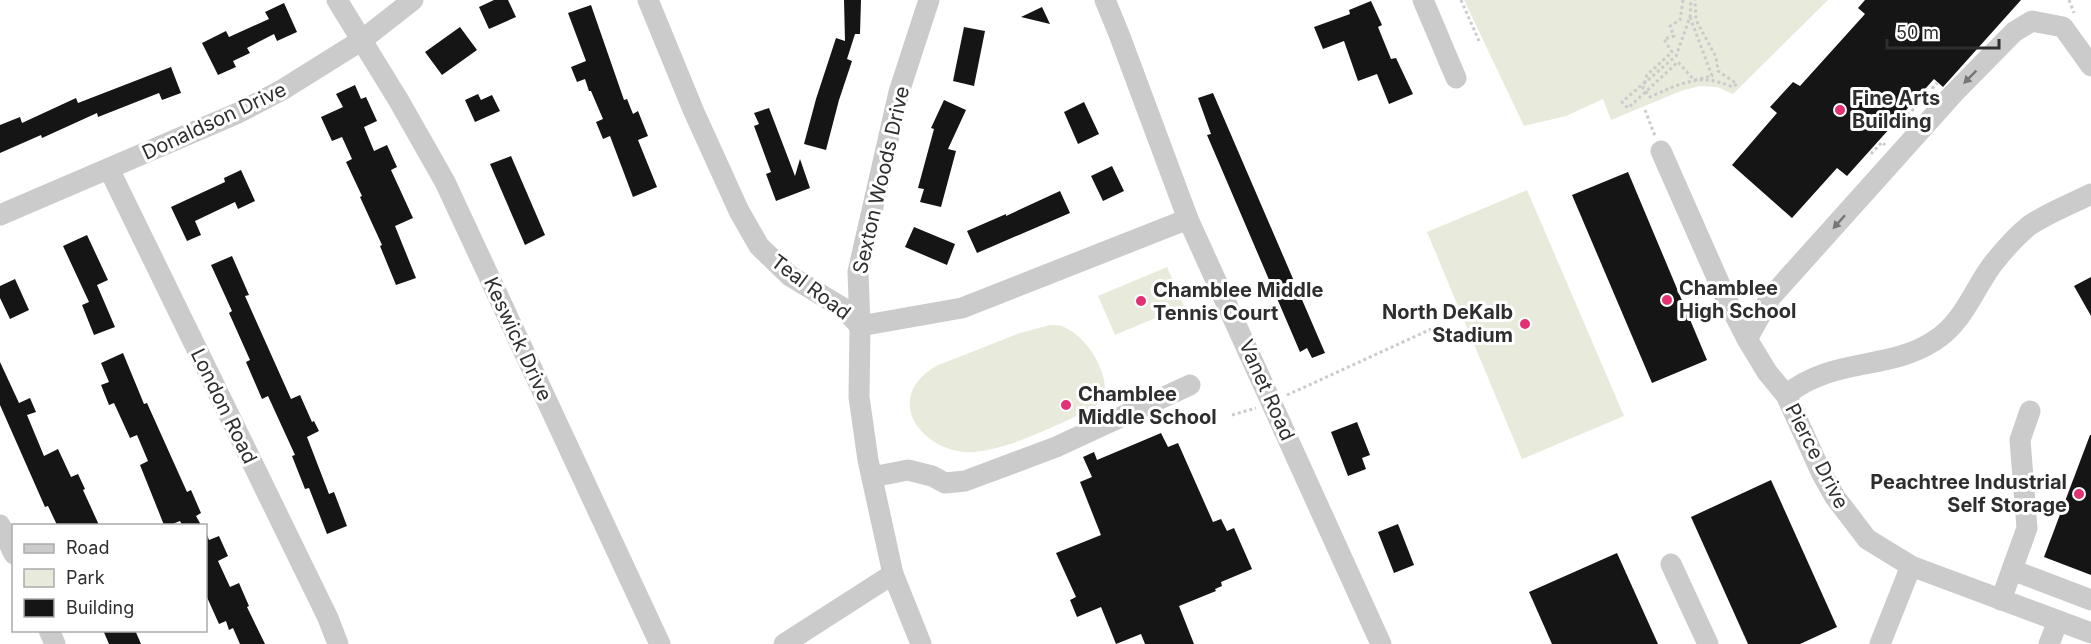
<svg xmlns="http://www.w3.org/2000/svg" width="2091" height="644" viewBox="0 0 2091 644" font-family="Inter,sans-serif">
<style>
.green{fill:#e8ebdb}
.building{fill:#151515}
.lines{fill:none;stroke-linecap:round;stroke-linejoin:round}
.path{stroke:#cbcbcb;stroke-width:3;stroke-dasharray:3 3;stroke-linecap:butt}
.minor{stroke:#cbcbcb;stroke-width:21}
.oneway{fill:#757575}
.poi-dot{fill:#e23274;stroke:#fff;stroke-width:2}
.labels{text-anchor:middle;stroke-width:6;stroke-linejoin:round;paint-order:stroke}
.poi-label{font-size:20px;font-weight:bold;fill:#2e2e2e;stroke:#fff;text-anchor:start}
.street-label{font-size:20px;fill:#2e2e2e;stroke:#fff}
</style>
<rect width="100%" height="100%" fill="#fff"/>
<g class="green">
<path d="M1464,0H1828L1733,94L1717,87L1700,86L1681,91L1611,120L1603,99L1566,116L1524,126Z"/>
<path d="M1527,190L1624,416L1522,459L1427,232Z"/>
<path d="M1167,267L1184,306L1115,335L1098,296Z"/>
<path d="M1050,325C1055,325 1060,325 1064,327C1085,336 1105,366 1105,389C1105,397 1098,403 1093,409C1057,424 1014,448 975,452C927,456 878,401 936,366L1020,333Z"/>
</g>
<g class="building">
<path d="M494,0H508L516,17L489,29L479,7Z"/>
<path d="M844,0H861L860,34H855L847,59L852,61L839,100L826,150L804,144L816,99L836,38L845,41Z"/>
<path d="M1865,0H2021L1943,87L1934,79L1847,176L1837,168L1792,218L1732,165L1777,113L1770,107L1793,82L1800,86L1865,14L1858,8Z"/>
<path d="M1371,1L1382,25L1378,27L1391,59L1396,58L1413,94L1389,104L1377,74L1358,81L1344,41L1323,49L1314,27L1350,14L1349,10Z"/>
<path d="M284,3L297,32L277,41L274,34L247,48L250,53L233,61L236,67L218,75L202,43L226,31L229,37L269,19L265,12Z"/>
<path d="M591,5L624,100L627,99L633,114L638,111L648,136L638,140L657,187L633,197L610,136L603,139L596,122L603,119L591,91H589L585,79L577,82L571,67L586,61L568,13Z"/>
<path d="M1042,7L1050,24L1021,17Z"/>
<path d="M460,27L477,50L442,75L425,52Z"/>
<path d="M964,27L985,31L974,86L953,81Z"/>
<path d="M171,67L181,93L162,100L159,93L98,117L97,113L42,138L41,135L0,153V125L20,117L22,123L76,98L78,103Z"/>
<path d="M355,85L361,99L366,97L377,121L364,127L374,151L387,145L397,167L391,170L413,218L395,226L416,278L396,285L380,246L382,245L360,197L362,196L346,162L352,159L342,137L332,141L321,117L343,107L336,94Z"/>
<path d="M1213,93L1325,353L1312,358L1307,348L1300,352L1207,135L1211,134L1198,98Z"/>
<path d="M478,94L481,100L492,95L500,111L475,122L465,100Z"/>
<path d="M944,100L966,110L948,149L956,151L941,207L920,202L924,189L918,188L934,129L931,128Z"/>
<path d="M1084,102L1099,134L1078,144L1064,112Z"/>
<path d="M769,108L795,176L800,159L810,188L776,201L766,174L771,172L754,126L759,124L754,113Z"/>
<path d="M511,156L545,235L525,245L490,164Z"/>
<path d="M1112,166L1124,191L1103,201L1091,176Z"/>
<path d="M241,170L255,201L238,209L235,202L195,221L201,235L187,241L171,207L225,182L224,178Z"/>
<path d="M1628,172L1707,360L1652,383L1572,195Z"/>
<path d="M1060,191L1070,213L977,253L967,231L1006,214V216Z"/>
<path d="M914,227L955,244L947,265L905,247Z"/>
<path d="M87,235L108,280L97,285L115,327L94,335L82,305L89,302L63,246Z"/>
<path d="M232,256L249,295L245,296L291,399L300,395L312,422L314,421L319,431L307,437L329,494L334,492L347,526L327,534L309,488L305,489L292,456L295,455L268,396L262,399L246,362L250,360L229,313L232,311L211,265Z"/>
<path d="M2091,277V316L2074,286Z"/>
<path d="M15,279L29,310L10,319L0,298V286Z"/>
<path d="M123,353L144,404L147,403L187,492L191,490L201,513L196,516L201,525H182L180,521L170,525H164L140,465L148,461L137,435L130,438L114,403L109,405L101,385L109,382L101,363Z"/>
<path d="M0,362L19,403L30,398L36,412L27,415L44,456L58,449L71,477L78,474L85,489L83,490L99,525H57L48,506L45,507L0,405Z"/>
<path d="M1357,422L1370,455L1362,458L1366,469L1348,476L1331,432Z"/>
<path d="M1161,433L1168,447L1178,443L1213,522L1221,519L1227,531L1234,528L1252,569L1221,582L1222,586L1215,589L1216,591L1179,606L1194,644H1145L1141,634L1116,644L1101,607L1077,617L1070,600L1076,597L1056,553L1101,535L1080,482L1092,477L1083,457L1094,452L1097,460Z"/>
<path d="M2090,435H2091V575L2044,557Z"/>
<path d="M1771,480L1837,627L1800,644H1748L1691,517Z"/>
<path d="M1398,524L1414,565L1394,573L1378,532Z"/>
<path d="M206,532L209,540L219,536L228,556L218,561L230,587L239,583L249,606L247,607L265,644H240L233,628L229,630L226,621L219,624L206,595Z"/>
<path d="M1617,553L1658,644H1552L1529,592Z"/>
<path d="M103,630H135L141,644H109Z"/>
</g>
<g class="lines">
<g class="path">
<path d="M1461,0L1479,41"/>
<path d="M1683,0L1680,20L1670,26L1674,36L1664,39L1672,52L1647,75L1643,88L1650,97C1679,84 1701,72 1732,87L1737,84L1718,71L1716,57L1696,20L1695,0"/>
<path d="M2069,0L2074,13"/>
<path d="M1690,17L1712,76L1694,80L1678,62L1628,108L1622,102L1676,56L1690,17L1691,0"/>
<path d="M1645,110L1655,136"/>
<path d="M1901,128L1898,126L1937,83"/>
<path d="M1871,154L1882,142L1885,145"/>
<path d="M1287,395L1438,326"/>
<path d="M1232,415L1256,408"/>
</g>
<g class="minor">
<path d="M337,0L399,101L445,182L660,644"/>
<path d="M648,0L694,112L739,211L759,246L790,276L843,308L860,326L962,308L1188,219"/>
<path d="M1105,0L1119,34L1188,219L1381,644"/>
<path d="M1423,0L1456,78"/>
<path d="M1661,151L1725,296L1747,339L1767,372L1786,395L1821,472L1835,497L1867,539L1911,566L2091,633"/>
<path d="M109,169L328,618L338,644"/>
<path d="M0,215L238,113L282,90L362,40L413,0"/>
<path d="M1747,339L1770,298L1954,93L2014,32L2032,21L2063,27L2091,66"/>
<path d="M1786,395C1832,357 1888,371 1934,341C1963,323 1973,291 1992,265C2003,251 2016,236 2030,225C2048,213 2071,204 2091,194"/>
<path d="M872,477L908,470L932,476L945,483L965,481L1056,447L1190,385"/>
<path d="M0,525L14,554"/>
<path d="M1671,564L1708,644"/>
<path d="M2012,570L2091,600"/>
<path d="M2001,600L2027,528L2020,440L2030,411"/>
<path d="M49,630L55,644"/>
<path d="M784,644L893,574"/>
<path d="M921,644L893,574L868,460L859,397L860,326L858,272L899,92L929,0"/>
<path d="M1880,644L1911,566"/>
<path d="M2049,644L2058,621"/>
</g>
</g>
<defs><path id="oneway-solid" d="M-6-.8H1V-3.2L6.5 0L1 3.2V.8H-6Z" transform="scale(1.5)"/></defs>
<g class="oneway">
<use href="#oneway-solid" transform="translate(1970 77) rotate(135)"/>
<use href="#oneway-solid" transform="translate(1839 222) rotate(132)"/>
</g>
<g class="poi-dot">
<circle cx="1840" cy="110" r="6"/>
<circle cx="1667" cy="300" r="6"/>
<circle cx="1141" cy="301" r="6"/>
<circle cx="1525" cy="324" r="6"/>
<circle cx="1066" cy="405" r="6"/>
<circle cx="2079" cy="494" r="6"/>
</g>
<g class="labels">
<g class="poi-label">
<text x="1852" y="105">Fine Arts<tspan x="1852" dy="23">Building</tspan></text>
<text x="1679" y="295">Chamblee<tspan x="1679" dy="23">High School</tspan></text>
<text x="1153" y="297">Chamblee Middle<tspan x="1153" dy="23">Tennis Court</tspan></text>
<text x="1513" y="319" text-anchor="end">North DeKalb<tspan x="1513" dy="23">Stadium</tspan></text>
<text x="1078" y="401">Chamblee<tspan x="1078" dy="23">Middle School</tspan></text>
<text x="2067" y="489" text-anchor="end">Peachtree Industrial<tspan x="2067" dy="23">Self Storage</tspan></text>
</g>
<g class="street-label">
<text transform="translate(214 121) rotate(-25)" y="7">Donaldson Drive</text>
<text transform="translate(881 180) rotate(-77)" y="7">Sexton Woods Drive</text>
<text transform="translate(811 287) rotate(37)" y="7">Teal Road</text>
<text transform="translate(518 339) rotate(65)" y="7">Keswick Drive</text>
<text transform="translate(1267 390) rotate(66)" y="7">Vanet Road</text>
<text transform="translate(224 406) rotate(64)" y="7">London Road</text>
<text transform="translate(1817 456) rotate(63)" y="7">Pierce Drive</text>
</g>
</g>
<rect x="12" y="524" width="195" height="108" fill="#ffffff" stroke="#ababab" stroke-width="1.5"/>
<rect x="24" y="544" width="30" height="9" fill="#cbcbcb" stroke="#ababab" stroke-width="1.5"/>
<text x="66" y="554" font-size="18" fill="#2e2e2e">Road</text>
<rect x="24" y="569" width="30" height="18" fill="#e8ebdb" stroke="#ababab" stroke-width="1.5"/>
<text x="66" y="584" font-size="18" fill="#2e2e2e">Park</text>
<rect x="24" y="599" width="30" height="18" fill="#151515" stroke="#ababab" stroke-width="1.5"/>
<text x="66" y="614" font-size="18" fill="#2e2e2e">Building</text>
<path d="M1887 39v9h112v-9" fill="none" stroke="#2e2e2e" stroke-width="3"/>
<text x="1896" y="39" font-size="18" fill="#2e2e2e" stroke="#ffffff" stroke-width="4.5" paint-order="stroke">50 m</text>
</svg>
